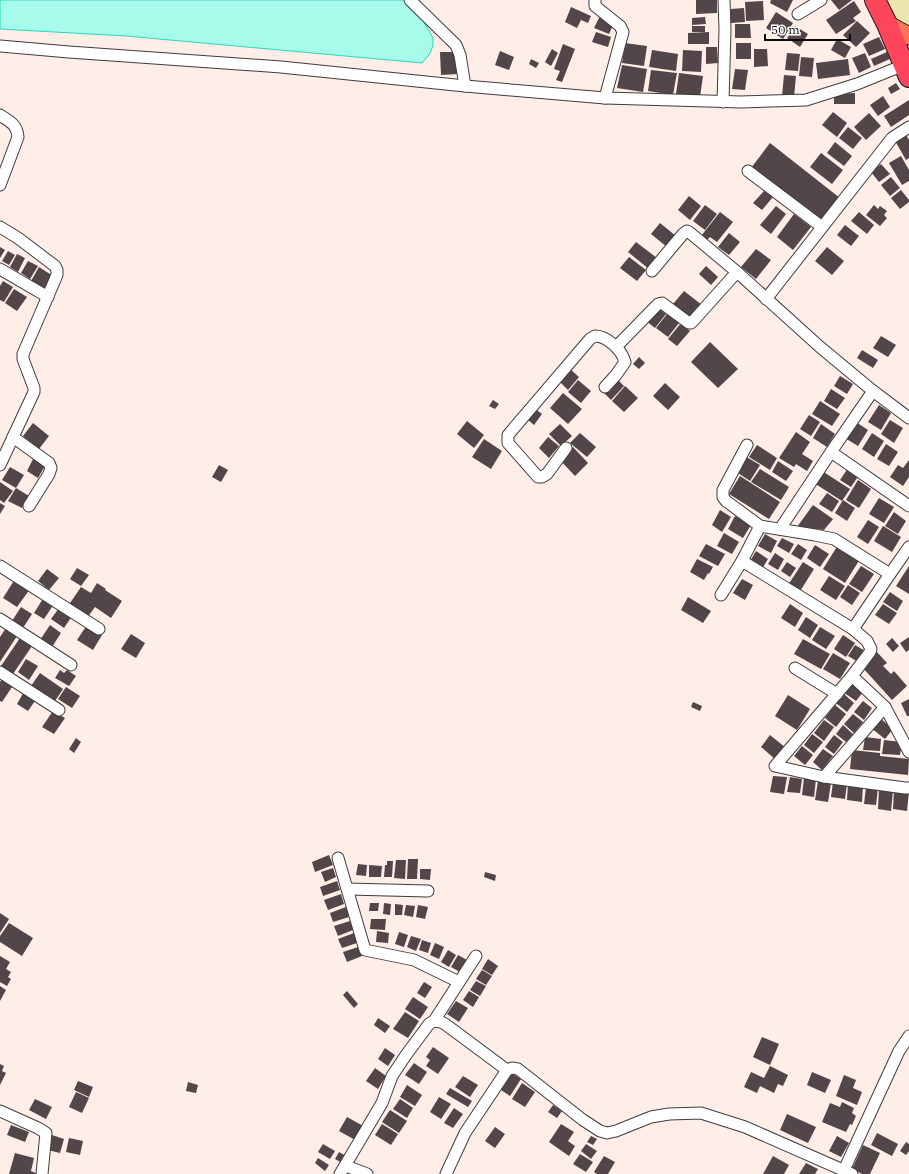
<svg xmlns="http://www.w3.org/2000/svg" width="909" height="1174" viewBox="0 0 909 1174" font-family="'IBM Plex Serif',serif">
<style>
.green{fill:#ece6ae}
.water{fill:#a7fbea;stroke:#28d8b9}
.building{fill:#534648}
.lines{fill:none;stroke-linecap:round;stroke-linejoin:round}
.street-casing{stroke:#3d3d3d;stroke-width:13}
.primary-casing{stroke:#1b1b1b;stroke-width:19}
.highway-casing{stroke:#1b1b1b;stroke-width:22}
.street{stroke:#fff;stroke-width:11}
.primary{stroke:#ff7657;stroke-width:17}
.highway{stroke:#ff455b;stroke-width:20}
</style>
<rect width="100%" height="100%" fill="#ffede7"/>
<path class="green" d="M881,0H909V32L903,29Z"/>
<path class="water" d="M0,0H405L421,17L433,38V46L429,55L422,63L126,36L0,29Z"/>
<g class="building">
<path d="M696,0H717V13L696,14Z"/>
<path d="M771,0H793L787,12L770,3Z"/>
<path d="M831,0H852L839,10Z"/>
<path d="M763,1L764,20L746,21L745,2Z"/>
<path d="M854,1L861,12L853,18L856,21L836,34L826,20Z"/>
<path d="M571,7L591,16L588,23L581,20L577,28L565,22Z"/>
<path d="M744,8L745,22L731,23V9Z"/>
<path d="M776,12L793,23L783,39L766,28Z"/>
<path d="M600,16L614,23L609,34L594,28Z"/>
<path d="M705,17L706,24L692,25V18Z"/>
<path d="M857,21L870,33L856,47L843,35Z"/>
<path d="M735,24H750L751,38H735Z"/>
<rect x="692" y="26" width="13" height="6"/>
<path d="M795,26L808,34L800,47L787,38Z"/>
<path d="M596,32L611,37L608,47L592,42Z"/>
<path d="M709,32V44H688V33Z"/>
<path d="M879,37L885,49L869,56L863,44Z"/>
<path d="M837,39L851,47L845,58L831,50Z"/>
<path d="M625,43L647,46L644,66L622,63Z"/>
<rect x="736" y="43" width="15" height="16"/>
<path d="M563,44L575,49L562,82L556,80L560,71L554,69Z"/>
<path d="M706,47H717L718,63L706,64Z"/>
<path d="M552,49L558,53L551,66L545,62Z"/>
<path d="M754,49H767L768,66L754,67Z"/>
<path d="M652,50L678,54L676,71L649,67Z"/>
<path d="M683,50L702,51L701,72L682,71Z"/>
<path d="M500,51L514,57L509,70L495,65Z"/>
<path d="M440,52H458V74L441,75Z"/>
<path d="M887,52L890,59L874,66L871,59Z"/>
<path d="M787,53L800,54L798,71L785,70Z"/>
<path d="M865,53L871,67L859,73L852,58Z"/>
<path d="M801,57L814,58L812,77L799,76Z"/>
<path d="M531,59L539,63L536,68L529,64Z"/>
<path d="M848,59L850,75L818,79L816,63Z"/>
<path d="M622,65L647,69L643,92L617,88Z"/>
<path d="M735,69L748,70L745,90L732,89Z"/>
<path d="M651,70L677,73L673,95L648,91Z"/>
<path d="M679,73L703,76L700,97L676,94Z"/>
<path d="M784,75L796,76L794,97L782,96Z"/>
<path d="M896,83L900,89L891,94L888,88Z"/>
<path d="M855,93V104H834V94Z"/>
<path d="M883,96L890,107L878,116L870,105Z"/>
<path d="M909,100V115L891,127L884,116Z"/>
<path d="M833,112L847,123L837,137L822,125Z"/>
<path d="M869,113L881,126L866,140L854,127Z"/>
<path d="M848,127L862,138L853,149L839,138Z"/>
<path d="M905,133L909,140V158L906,160L894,139Z"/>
<path d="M835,142L852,156L844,166L827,153Z"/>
<path d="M770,143L840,198L822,222L751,168Z"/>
<path d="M821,153L843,170L832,184L810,167Z"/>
<path d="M901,156L909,170V181L902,185L889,163Z"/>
<path d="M881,164L890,174L879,182L871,172Z"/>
<path d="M891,177L900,188L890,196L881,185Z"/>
<path d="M765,190L773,197L762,210L753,203Z"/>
<path d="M901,190L909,200V202L900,209L891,198Z"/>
<path d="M689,196L701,206L690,220L678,210Z"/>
<path d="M705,205L717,214L705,230L693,221Z"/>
<path d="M874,205L878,209L880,206L887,211L884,215L887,218L880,226L866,215Z"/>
<path d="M776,206L786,214L771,234L760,225Z"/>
<path d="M720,212L733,222L717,242L710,237L707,240L701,236Z"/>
<path d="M859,212L874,225L867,234L851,221Z"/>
<path d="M794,214L811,227L793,250L777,237Z"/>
<path d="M660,223L676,236L667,247L651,234Z"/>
<path d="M845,225L859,236L851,246L837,235Z"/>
<path d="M729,233L740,242L729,255L718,247Z"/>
<path d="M636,242L657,258L649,269L628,252Z"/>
<path d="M0,247L5,250L0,258Z"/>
<path d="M827,247L844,261L832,275L815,261Z"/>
<path d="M756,249L771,260L756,279L741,267Z"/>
<path d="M8,251L15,255L9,265L2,261Z"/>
<path d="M17,254L25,258L18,272L10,267Z"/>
<path d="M629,257L646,270L637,281L620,268Z"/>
<path d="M28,261L38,266L30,279L21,273Z"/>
<path d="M706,266L718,277L711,285L699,274Z"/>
<path d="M39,267L53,276L45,289L31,281Z"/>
<path d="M3,281L13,287L4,302L0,300V286Z"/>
<path d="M14,289L27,297L17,311L5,303Z"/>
<path d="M684,291L702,305L691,318L673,304Z"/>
<path d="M657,307L666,314L655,328L646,321Z"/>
<path d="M667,314L679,323L668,337L656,328Z"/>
<path d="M681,323L690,331L677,346L668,339Z"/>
<path d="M881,336L896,345L888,357L873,348Z"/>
<path d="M710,342L738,369L718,388L691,362Z"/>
<path d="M862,350L878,360L873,368L857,358Z"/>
<path d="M639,357L645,363L639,369L633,364Z"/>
<path d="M569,368L579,377L568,390L558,380Z"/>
<path d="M840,376L853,384L847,394L834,386Z"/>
<path d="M615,377L624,386L611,400L602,391Z"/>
<path d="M578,380L591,391L581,403L568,392Z"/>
<path d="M665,383L680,397L668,410L653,396Z"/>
<path d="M625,386L638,398L624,412L612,401Z"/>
<path d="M831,389L845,398L837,409L824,401Z"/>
<path d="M563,393L582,409L568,424L550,408Z"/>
<path d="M493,400L499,404L495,409L489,406Z"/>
<path d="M820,401L840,414L832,426L812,414Z"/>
<path d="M879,405L891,413L881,430L868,422Z"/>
<path d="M534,408L542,414L534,425L526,418Z"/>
<path d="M809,415L820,422L811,436L800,429Z"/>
<path d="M890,420L903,428L894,443L881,434Z"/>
<path d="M467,421L484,435L474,448L457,434Z"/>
<path d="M856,422L868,430L858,446L845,438Z"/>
<path d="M33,423L49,436L39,449L23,436Z"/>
<path d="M560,424L572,436L561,446L549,434Z"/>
<path d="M821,424L835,434L827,447L813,438Z"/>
<path d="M796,432L810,442L802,454L813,461L807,471L796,464L794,467L779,458Z"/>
<path d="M580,433L596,447L587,457L570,443Z"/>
<path d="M872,433L884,441L874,457L862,449Z"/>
<path d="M548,437L559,446L549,458L539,448Z"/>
<path d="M484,439L502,451L491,469L472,457Z"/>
<path d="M886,444L898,452L889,466L877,459Z"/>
<path d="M757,445L777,458L770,470L749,457Z"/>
<path d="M573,447L588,463L575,476L560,460Z"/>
<path d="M745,456L760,465L750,481L735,471Z"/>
<path d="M33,459L45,466L38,478L27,471Z"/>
<path d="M909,460V477L903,486L890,477L898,465L903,468Z"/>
<path d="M778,461L793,471L786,481L772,472Z"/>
<path d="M219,465L228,470L221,482L212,477Z"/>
<path d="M10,467L24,475L16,488L2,480Z"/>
<path d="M848,468L859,475L851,487L840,480Z"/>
<path d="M760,469L789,487L781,500L751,482Z"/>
<path d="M822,471L850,489L842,501L814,483Z"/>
<path d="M740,476L780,502L769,519L729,494Z"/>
<path d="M858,480L871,489L859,508L846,500Z"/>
<path d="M0,482L13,491L4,503L0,500Z"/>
<path d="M16,488L29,496L22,508L8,501Z"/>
<path d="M827,493L839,501L832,512L819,504Z"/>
<path d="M879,498L894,507L884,523L869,514Z"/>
<path d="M843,500L855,508L847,521L835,513Z"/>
<path d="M0,503L5,506L0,514Z"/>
<path d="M813,505L833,519L824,530L797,527Z"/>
<path d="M720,510L731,517L722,532L712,525Z"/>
<path d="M894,512L906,521L898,534L885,526Z"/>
<path d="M735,516L751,525L743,538L728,529Z"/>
<path d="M868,520L879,527L868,544L857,537Z"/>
<path d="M883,526L901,537L892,552L874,541Z"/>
<path d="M724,533L739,542L732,554L717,546Z"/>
<path d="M765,534L777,541L771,553L758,546Z"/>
<path d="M782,538L794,544L789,553L777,546Z"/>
<path d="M706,544L725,554L718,566L699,556Z"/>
<path d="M798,544L807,550L801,560L791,554Z"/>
<path d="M815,545L829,554L820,567L807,558Z"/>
<path d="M838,545L860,559L845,583L823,569Z"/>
<path d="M756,551L768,559L762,569L750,561Z"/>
<path d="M775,553L784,559L778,570L768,564Z"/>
<path d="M697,559L713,567L709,574L708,573L704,580L690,572Z"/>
<path d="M787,562L796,568L790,577L781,571Z"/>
<path d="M803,562L814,569L799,593L788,585Z"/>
<path d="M861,566L874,574L862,592L849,584Z"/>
<path d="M909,566V594L896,586Z"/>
<path d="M77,568L89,575L81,586L70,579Z"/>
<path d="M47,569L59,578L49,590L38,581Z"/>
<path d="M829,576L845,586L836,600L820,590Z"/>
<path d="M15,579L30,589L17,607L3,598Z"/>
<path d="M742,579L753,585L745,600L733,593Z"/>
<path d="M97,583L106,589L105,590L122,601L111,618L95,607L87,618L68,606L81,587L91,593Z"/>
<path d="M848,585L860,593L852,605L840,597Z"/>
<path d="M890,592L903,601L897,611L883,602Z"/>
<path d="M44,597L54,604L44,619L34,613Z"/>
<path d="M688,597L711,611L703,623L681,610Z"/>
<path d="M790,604L803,613L795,627L781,618Z"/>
<path d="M883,604L897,613L889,624L875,615Z"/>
<path d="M21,607L32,614L23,628L12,621Z"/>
<path d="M59,608L72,616L64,628L51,619Z"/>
<path d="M806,617L818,625L810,638L798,630Z"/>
<path d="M50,625L61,633L52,647L40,640Z"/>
<path d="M87,625L102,635L93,650L77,640Z"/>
<path d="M820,627L835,636L826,649L812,640Z"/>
<path d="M6,628L17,636L0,662V637Z"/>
<path d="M131,634L145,643L136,658L121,649Z"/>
<path d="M843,635L855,643L846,657L834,649Z"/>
<path d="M909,637V650L906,652L900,643Z"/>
<path d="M20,638L32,646L13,674L1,666Z"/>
<path d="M892,638L899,646L893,652L886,644Z"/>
<path d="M803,639L830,654L821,669L794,654Z"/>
<path d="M855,645L867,652L860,663L848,656Z"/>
<path d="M877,652L887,663L883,666L891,674L894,671L907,686L892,700L862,667Z"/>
<path d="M833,653L850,663L840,679L823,669Z"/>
<path d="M26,659L38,666L29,680L18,672Z"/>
<path d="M60,670L64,673L67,670L76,676L69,686L55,678Z"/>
<path d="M40,673L63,689L55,701L31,686Z"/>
<path d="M3,677L14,684L2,702L0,701V682Z"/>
<path d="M851,682L863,692L856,701L843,692Z"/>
<path d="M66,687L80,696L72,708L58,699Z"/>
<path d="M25,690L37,698L28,711L17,704Z"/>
<path d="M844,694L854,703L847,712L836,703Z"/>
<path d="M788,695L810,709L797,730L775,716Z"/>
<path d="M909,699V716H907L901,703Z"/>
<path d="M863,701L872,708L864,720L854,712Z"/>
<path d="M693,702L702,706L700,711L691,707Z"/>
<path d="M835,705L846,714L836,727L825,718Z"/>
<path d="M53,711L65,718L54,734L42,727Z"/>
<path d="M853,714L863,722L854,733L844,724Z"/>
<path d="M880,718L893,729L885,739L871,728Z"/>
<path d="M824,720L834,727L824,741L814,733Z"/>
<path d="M843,725L853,734L846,742L836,734Z"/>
<path d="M812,734L823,742L814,753L804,745Z"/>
<path d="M770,735L786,748L776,760L761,747Z"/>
<path d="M834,735L843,742L834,754L825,747Z"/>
<path d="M865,737L881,739L880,751L863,750Z"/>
<path d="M76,738L81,742L74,753L69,749Z"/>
<path d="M884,740L902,742L900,755L882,754Z"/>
<path d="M802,746L813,755L805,765L794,756Z"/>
<path d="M823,749L833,756L822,770L813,762Z"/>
<path d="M852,750L880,753V756L909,759L908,775L850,769Z"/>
<path d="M773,776L787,777L784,794L770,792Z"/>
<path d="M790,777L802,779L800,793L787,792Z"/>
<path d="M804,778L816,779L814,797L802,795Z"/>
<path d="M818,781L831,783L828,802L815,800Z"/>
<path d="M833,782L847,784L845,799L831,797Z"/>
<path d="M848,784L863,785L862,802L847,800Z"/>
<path d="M866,787L878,788L876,805L864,804Z"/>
<path d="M879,790L893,791L891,811L878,809Z"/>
<path d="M894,790L909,791L907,811L893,809Z"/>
<path d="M329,855L333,865L315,872L312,862Z"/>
<path d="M408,859H418L417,879H407Z"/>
<path d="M396,860H406L405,879L394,878Z"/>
<path d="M387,861H393L392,877H384L385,865H387Z"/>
<path d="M358,864L367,865L366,876L356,875Z"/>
<path d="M369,865L382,866L381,877H369Z"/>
<path d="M333,868L336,877L325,882L321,872Z"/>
<path d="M420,869H431L430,880L420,879Z"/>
<path d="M485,872L496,875L495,881L484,877Z"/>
<path d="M337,881L340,890L323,896L320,887Z"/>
<path d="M341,894L344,904L328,910L324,900Z"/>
<path d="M370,903H379L378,911H369Z"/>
<path d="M384,903L391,904L390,915L383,914Z"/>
<path d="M395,904L403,905L402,915H395Z"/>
<path d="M406,905L415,906L413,917L404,915Z"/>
<path d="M418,905L428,907L425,919L416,917Z"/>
<path d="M346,907L349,917L333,922L330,913Z"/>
<path d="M0,913L9,919L0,933Z"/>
<path d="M371,919H386L385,930L370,929Z"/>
<path d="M350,921L353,930L338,936L334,926Z"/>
<path d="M9,923L33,938L22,956L0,942V936Z"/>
<path d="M377,931L389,933L388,943L376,942Z"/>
<path d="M399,932L408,935L404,947L395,944Z"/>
<path d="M354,933L357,943L342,948L338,939Z"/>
<path d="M411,936L421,939L416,951L407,947Z"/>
<path d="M422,940L431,943L428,953L419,950Z"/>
<path d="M435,943L444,947L439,959L430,955Z"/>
<path d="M358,947L362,956L347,962L343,952Z"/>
<path d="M448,950L456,955L449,967L441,962Z"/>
<path d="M458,955L467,960L460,972L451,967Z"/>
<path d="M0,956L10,962L6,969L11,972L8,977L11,979L7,986L0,982Z"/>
<path d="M488,959L498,966L492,975L482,969Z"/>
<path d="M482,970L492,976L486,985L476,979Z"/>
<path d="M476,981L486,986L480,996L470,990Z"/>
<path d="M424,982L432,987L425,998L417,993Z"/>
<path d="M0,986L6,990L0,1001Z"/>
<path d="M347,991L358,1004L354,1008L343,995Z"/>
<path d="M469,991L479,997L473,1007L463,1000Z"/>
<path d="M413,997L428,1007L420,1019L405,1009Z"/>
<path d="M456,1001L468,1008L459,1022L447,1014Z"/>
<path d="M405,1012L419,1021L408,1038L393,1029Z"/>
<path d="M378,1018L390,1026L385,1033L374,1025Z"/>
<path d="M762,1037L779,1044L770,1065L753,1057Z"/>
<path d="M433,1047L449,1058L438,1074L426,1066L430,1060L426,1057Z"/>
<path d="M385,1048L395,1055L388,1066L378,1059Z"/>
<path d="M414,1063L427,1072L419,1084L405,1075Z"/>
<path d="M0,1064L4,1066L2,1071L6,1073L0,1085Z"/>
<path d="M770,1066L788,1075L783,1086L778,1084L774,1093L760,1086L757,1093L744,1087L751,1072L764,1078Z"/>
<path d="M375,1068L386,1076L378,1089L366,1081Z"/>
<path d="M812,1072L831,1080L825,1093L807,1085Z"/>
<path d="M512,1073L521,1079L510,1096L501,1090Z"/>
<path d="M844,1075L856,1080L853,1088L862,1092L857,1105L836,1096Z"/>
<path d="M463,1076L478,1085L470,1097L455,1087Z"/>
<path d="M78,1081L93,1087L89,1097L74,1090Z"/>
<path d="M188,1082L198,1085L196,1093L186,1091Z"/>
<path d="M522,1083L535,1092L525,1107L512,1099Z"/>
<path d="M407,1085L422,1095L415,1106L400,1097Z"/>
<path d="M450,1088L472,1101L468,1107L446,1094Z"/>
<path d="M76,1092L89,1098L82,1113L69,1107Z"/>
<path d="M439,1097L451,1104L441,1119L430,1112Z"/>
<path d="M35,1099L52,1107L46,1119L29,1110Z"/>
<path d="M400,1099L413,1108L407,1118L393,1109Z"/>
<path d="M842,1102L854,1108L852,1113L856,1116L852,1125L850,1124L846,1132L822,1122L830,1103L840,1107Z"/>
<path d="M553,1105L562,1111L557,1118L548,1112Z"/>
<path d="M454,1108L463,1114L453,1128L444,1123Z"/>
<path d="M390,1110L407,1121L399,1133L382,1122Z"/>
<path d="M787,1114L816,1127L808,1143L780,1130Z"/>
<path d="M347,1117L365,1127L357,1141L339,1131Z"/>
<path d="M382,1124L398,1134L391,1145L375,1135Z"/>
<path d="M561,1124L574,1132L568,1141L575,1146L569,1156L549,1142Z"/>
<path d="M11,1125L29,1132L25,1142L7,1135Z"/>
<path d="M495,1127L505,1134L495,1148L485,1141Z"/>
<path d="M877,1133L898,1144L892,1156L871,1145Z"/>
<path d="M52,1135L64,1139L60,1153L48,1150Z"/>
<path d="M591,1136L597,1139L593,1145L587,1142Z"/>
<path d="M837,1136L849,1143L841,1157L829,1151Z"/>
<path d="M69,1138L83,1141L80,1155L66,1152Z"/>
<path d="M906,1142L909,1144V1151L906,1155L900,1151Z"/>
<path d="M323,1144L335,1151L330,1159L318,1152Z"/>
<path d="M586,1144L597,1151L591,1159L581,1151Z"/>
<path d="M863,1145L880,1153L870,1174H862L852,1169Z"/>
<path d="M339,1152L346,1156L342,1163L335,1159Z"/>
<path d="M15,1153L34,1158L31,1171L38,1174H9Z"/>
<path d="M580,1154L593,1162L586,1172L573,1164Z"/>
<path d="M604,1156L615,1162L608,1174H597L594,1172Z"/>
<path d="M773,1156L789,1165L784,1174H763Z"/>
<path d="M318,1158L329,1165L325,1171L315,1163Z"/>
<path d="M806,1163L818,1169L815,1174H799Z"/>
</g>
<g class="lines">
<defs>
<g id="street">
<path d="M410,0L456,45L460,55L465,86"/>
<path d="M595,0V6L620,26L623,32L605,98"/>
<path d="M798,14L821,0"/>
<path d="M0,46L69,52L281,67L465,86L605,98L741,102L806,100L857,84L904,65"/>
<path d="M723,102L725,29L724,0"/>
<path d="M0,115C10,122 17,124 18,137L0,185"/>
<path d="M748,171L822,227"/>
<path d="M0,227L18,238L55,266L57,270V275L23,354V359L34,388V392L0,465"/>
<path d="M0,269L48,297"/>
<path d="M652,271L683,234L687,231L689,232L737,272L820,347L873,391L909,418"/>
<path d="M766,299L892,138L909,127"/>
<path d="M616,347L658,304L662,303L689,323H691L694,320L737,272"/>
<path d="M13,437L49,463L51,468L49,474L29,506"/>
<path d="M747,445L723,490V497L726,501L760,526L815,535L834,539L890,574"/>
<path d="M566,448L547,474L542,477H538L508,443V435L590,339L595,336C607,336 622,350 625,362L616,375L605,387"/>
<path d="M831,452L909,506"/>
<path d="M780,529L831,452L873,391"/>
<path d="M742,561L853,629L867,641L871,649L870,652L852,676L775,766L824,777L905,788H909"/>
<path d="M0,566L99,629"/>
<path d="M721,595L742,561L760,526"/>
<path d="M0,619L71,665"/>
<path d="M853,629L890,574L909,547"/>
<path d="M795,668L837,694"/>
<path d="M0,672L59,710"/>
<path d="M852,676L885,707L909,752"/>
<path d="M824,777L885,707"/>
<path d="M338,858L365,950L414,960L459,982"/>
<path d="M347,889L428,891"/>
<path d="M434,1021L476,956"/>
<path d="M0,1111L38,1128L46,1133L42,1174"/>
<path d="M346,1166L367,1174"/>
<path d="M844,1170L899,1051L909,1036"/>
<path d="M340,1174L382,1103L392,1076L406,1055L429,1024L434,1021L441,1022L445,1024L507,1070L512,1068L518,1069L583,1120L600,1131L607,1133L616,1131L651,1117L669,1114L701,1113L745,1127L852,1174"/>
<path d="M446,1174L465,1133L507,1070"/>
</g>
<path id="primary" d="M887,24L909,36"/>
<path id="highway" d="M875,0L887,24L909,77"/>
</defs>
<use href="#street" class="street-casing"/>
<use href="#primary" class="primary-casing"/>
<use href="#highway" class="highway-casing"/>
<use href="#street" class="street"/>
<use href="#primary" class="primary"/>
<use href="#highway" class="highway"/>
</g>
<path d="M765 34v6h85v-6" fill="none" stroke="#0a0a0a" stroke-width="2"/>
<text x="771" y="34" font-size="12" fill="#0a0a0a" stroke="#ffffff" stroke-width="3" paint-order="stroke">50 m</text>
</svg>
